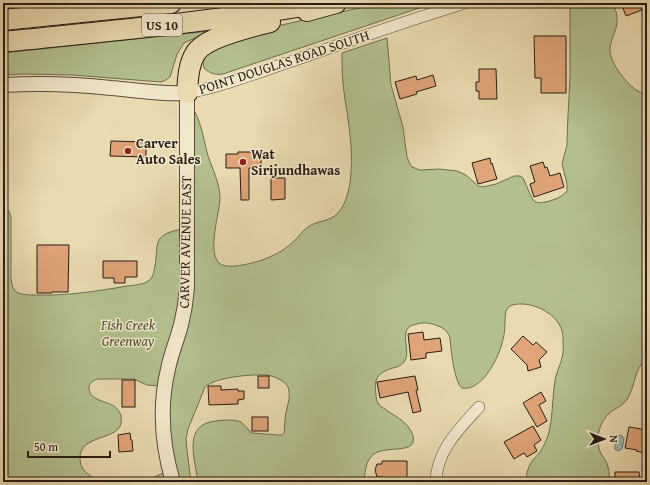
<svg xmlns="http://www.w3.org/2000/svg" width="650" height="485" viewBox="0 0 650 485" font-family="'Gentium Book Plus',serif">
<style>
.green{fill:#b3c08d;stroke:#6e6e50}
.water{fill:#9ab8b4;stroke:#6d7a74}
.building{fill:#dfa479;stroke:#291c14}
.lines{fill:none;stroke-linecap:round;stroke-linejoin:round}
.minor-casing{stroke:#594c3b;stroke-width:12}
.tertiary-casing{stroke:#594c3b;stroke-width:16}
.motorway-casing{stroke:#291c14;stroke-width:22}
.minor{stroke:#f1e7cb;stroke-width:11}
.tertiary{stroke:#f1e7cb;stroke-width:14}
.motorway{stroke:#e9daaf;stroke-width:20}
.poi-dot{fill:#8f2418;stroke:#f1e7cb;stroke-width:1.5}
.labels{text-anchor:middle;stroke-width:3;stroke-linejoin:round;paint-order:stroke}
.shield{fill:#f1e7cb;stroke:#65594b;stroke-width:1}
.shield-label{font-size:13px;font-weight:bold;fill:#291c14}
.street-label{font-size:14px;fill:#291c14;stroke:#f1e7cb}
.poi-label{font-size:14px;font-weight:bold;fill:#291c14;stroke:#f1e7cb;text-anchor:start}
.park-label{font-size:14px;font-style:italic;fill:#524d38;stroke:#f1e7cb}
</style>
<rect width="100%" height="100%" fill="#e9daaf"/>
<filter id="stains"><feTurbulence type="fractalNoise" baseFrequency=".005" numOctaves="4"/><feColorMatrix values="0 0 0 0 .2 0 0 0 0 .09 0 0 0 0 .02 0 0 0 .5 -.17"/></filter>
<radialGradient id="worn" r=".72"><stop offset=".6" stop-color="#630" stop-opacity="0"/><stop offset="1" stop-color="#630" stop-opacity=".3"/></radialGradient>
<g class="green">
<path d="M3,3H62L3,9Z"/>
<path d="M382,3H434L223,74C216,75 210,74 204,68L203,62L205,57L208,53L217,47L268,28Z"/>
<path d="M570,3H613C615,9 618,15 617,21C617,32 609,41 610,51C610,63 628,86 638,91C641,93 644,93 647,94V358C634,369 636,382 629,396C624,407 611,409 605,418C599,426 596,439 599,448C600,455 607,460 608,467C610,472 609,477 609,482H526C526,477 527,471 529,467C531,461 536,457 540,452C543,448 546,441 548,436C553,418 552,400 555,381C556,373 560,366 562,358C564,351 563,343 563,337C562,317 539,304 521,304C514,304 509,305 506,311C504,321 506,330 503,339C500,356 482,392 462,388C454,382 451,349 450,338C448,332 444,328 438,326C431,323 424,322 417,324C395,327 413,351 404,362C401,366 397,367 393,368C377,373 374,378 376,395C376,398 377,401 378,403C380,406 383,408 385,409C394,416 405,420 411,431C413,434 414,438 413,442C410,454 379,444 370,458C365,465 365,474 364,482H198C195,459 182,424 216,421C223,420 234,419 241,422C245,425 248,430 252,433L279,435H282L284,433C285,429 284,425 285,421C285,410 292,398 288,387C285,381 274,376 267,375C252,374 215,377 205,387L188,429L186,439L187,450L191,482H178L172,456L168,404L174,365L194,119L195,112C202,126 204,141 208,156C213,170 220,184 220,199C219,215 208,249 218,262C225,271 253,263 262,260C273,256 285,250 293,242C299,237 302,231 308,227C317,220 330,222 338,213C356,193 352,145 348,119C347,110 345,102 344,92C342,79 342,66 342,53L387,38L391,85L403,127L407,157L410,164L412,167L420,170L439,169L457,171L466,175L478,186L483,187L496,184L514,176H520L523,178L531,196L534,201L538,203C548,202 561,199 567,191V184L562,164L567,145V139L568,116L570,77Z"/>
<path d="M210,31L184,43L177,54L170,77L166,80L161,82L73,75L24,74L3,75V53Z"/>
<path d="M3,206C9,208 10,213 11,218V280C12,285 13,290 18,293C23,295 31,295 36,295C67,296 98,291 127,286C134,285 143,285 148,281C152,279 153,275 154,271C160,246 149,235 182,229L180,302L159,386L147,385L134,379H97C93,381 90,382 89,387C88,400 106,401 114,406C118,409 120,412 121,416C126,442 84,432 80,455C80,459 80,464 82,467C84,473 92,475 97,482H3Z"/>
<path d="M165,472L167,482H144Z"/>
</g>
<path class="water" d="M619,435L622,436L624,439L622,449L618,451L615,449V446L616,437Z"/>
<g class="building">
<path d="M621,3H639L642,10L626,16Z"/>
<path d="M534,36H566V93H541V78H535Z"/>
<path d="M479,69H496L497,99H479V91H476V82H479Z"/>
<path d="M433,75L436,86L416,92L417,94L400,99L395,82L416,76L417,80Z"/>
<path d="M111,141L146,142V157L110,156Z"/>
<path d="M238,152H261V168H249V200H241L240,168H226V154H238Z"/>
<path d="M490,158L491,164L492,163L497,179L478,184L472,163Z"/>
<path d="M543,162L545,168L547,167L550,176L560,173L564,187L534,197L530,184L535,182L530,166Z"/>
<path d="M271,178H285V199L271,200Z"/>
<path d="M37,245H69L68,292H52V293H37Z"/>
<path d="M103,261H137V277H125V283H114V278H103Z"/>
<path d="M423,332L424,340L440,338L442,351L426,353V358L411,360L408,334Z"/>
<path d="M523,336L533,345L536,342L547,352L539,360L541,367L528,371L527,365L511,349Z"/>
<rect x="258" y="376" width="11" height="12"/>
<path d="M415,376L418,390H416L421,411L413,413L408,392L380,398L377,382Z"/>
<rect x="122" y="380" width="13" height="27"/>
<path d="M208,386H221V390L238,389V391H244V399L238,400V404L209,405Z"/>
<path d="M541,392L546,401L539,405L547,421L537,427L523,403Z"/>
<rect x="252" y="417" width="16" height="14"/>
<path d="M533,426L541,440L534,445L537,451L527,457L524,453L514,459L504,442Z"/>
<path d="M629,427L647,430V442L645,453L636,451L637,450L625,448Z"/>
<path d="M130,433L131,440H132L133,451L119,452L118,435Z"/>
<path d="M382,461H407V479H403V482H383V477H377L375,470L377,464H382Z"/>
<path d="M615,472H639L640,482H621V481H615Z"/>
</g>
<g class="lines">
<defs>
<g id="minor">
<path d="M187,93C226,86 264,70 301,58C355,39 410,20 465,3"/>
<path d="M436,482C436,451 460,428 479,407"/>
</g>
<path id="tertiary" d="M3,85C39,83 75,84 111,88C136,90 162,95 187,93V288C186,301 184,313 181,325C177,340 171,354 168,369C159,407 162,445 173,482"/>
<g id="motorway">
<path d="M307,11L336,3"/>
<path d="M3,20L171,3"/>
<path d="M3,42C109,31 215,22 320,3"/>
<path d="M187,93C188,80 188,66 195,54C204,37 251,27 270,22"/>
</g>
</defs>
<use href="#minor" class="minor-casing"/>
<use href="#tertiary" class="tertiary-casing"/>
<use href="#motorway" class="motorway-casing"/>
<use href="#minor" class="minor"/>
<use href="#tertiary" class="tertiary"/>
<use href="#motorway" class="motorway"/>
</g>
<g class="poi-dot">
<circle cx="128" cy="151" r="4"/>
<circle cx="243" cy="162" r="4"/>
</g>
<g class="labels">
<rect class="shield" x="142" y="14" width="40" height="22" rx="3"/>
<g class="shield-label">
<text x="162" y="30">US 10</text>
</g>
<g class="street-label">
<text transform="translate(284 62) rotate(-18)" y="5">POINT DOUGLAS ROAD SOUTH</text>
<text transform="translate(185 242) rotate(-89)" y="5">CARVER AVENUE EAST</text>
</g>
<g class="poi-label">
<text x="136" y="148">Carver<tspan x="136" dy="16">Auto Sales</tspan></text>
<text x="251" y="159">Wat<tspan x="251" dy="16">Sirijundhawas</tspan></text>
</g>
<g class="park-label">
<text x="128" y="330">Fish Creek<tspan x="128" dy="16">Greenway</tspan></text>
</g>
</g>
<rect width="650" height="485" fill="none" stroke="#e9daaf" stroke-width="16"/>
<rect x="4" y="4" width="642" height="477" fill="none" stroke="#291c14" stroke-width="2"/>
<rect x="8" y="8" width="634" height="469" fill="none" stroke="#291c14"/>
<g transform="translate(604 439) rotate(90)" stroke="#f1e7cb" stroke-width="3" paint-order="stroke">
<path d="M0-3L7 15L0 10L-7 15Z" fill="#291c14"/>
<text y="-6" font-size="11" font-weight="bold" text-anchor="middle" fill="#291c14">N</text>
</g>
<path d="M28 451v6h82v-6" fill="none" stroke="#291c14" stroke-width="2"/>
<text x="34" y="451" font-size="12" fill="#291c14" stroke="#f1e7cb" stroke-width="3" paint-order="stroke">50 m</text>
<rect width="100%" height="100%" filter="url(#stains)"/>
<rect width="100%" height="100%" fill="url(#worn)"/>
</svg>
